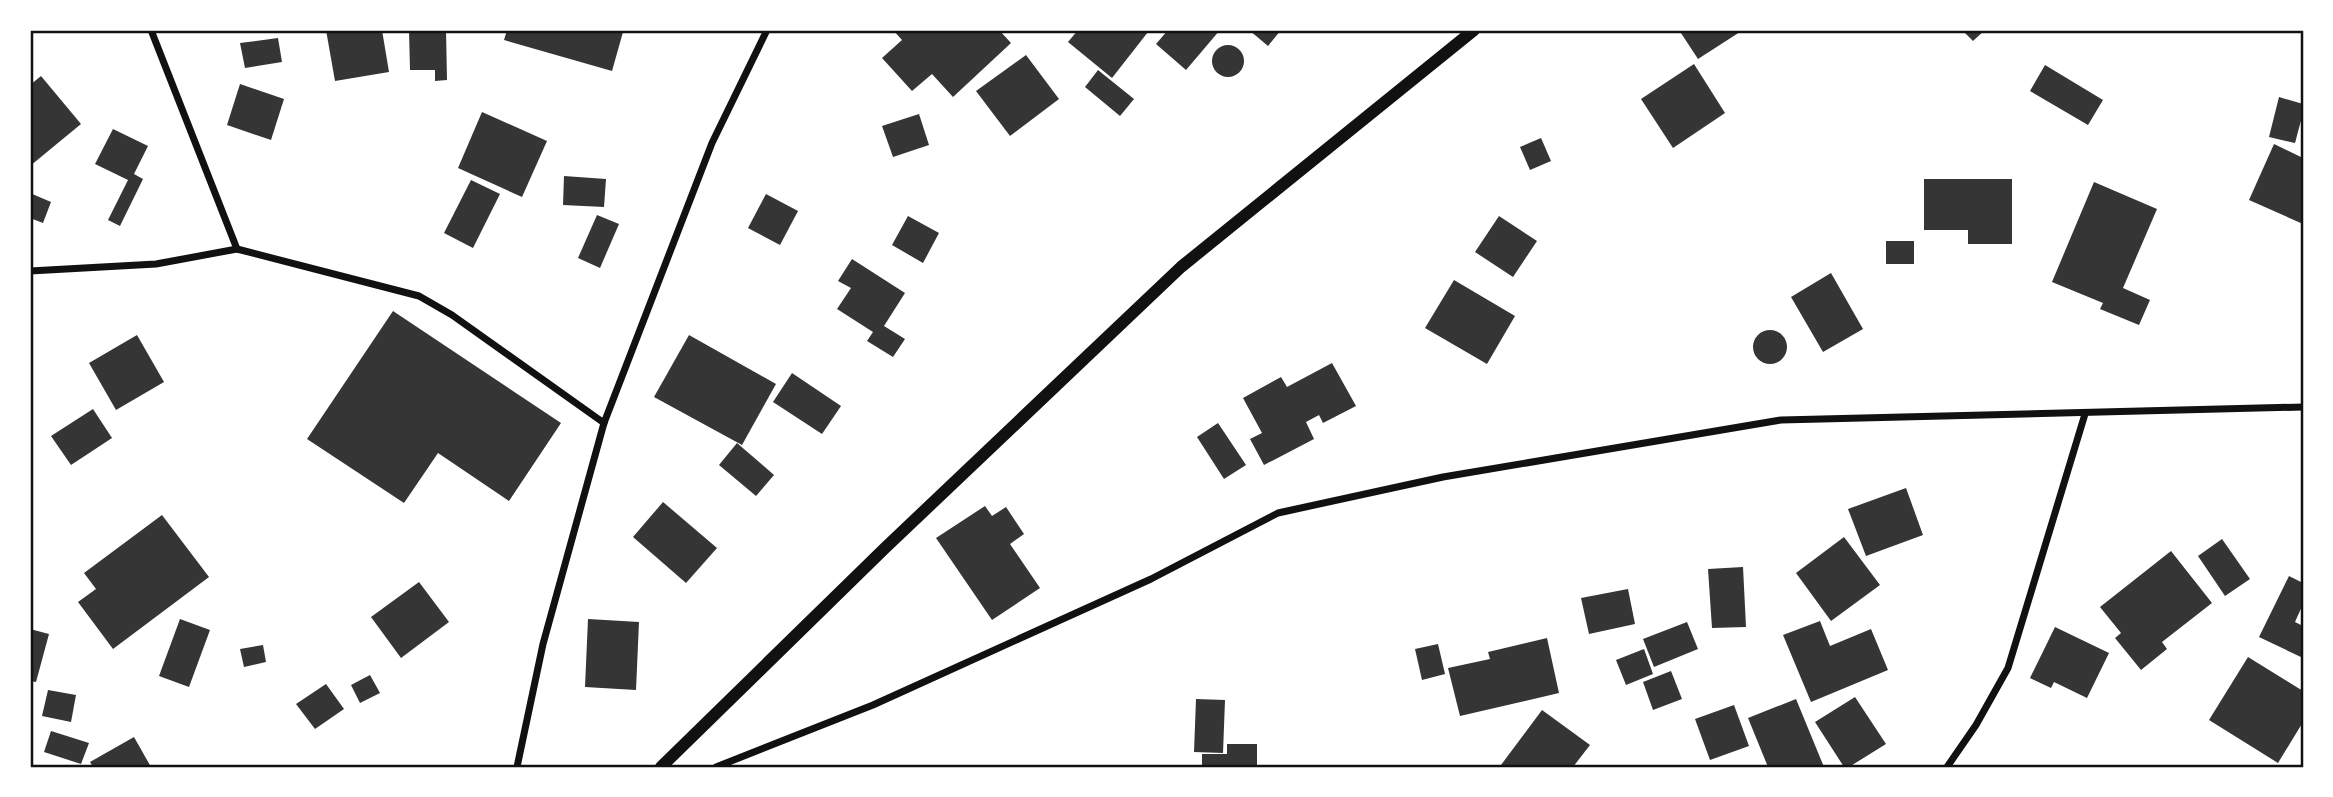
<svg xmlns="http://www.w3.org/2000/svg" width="2333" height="797" viewBox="0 0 2333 797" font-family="Inter,sans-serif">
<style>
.building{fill:#353535}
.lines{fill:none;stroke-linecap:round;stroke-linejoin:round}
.minor{stroke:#111;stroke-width:7}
.tertiary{stroke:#111;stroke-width:12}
.neatline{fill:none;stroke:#111;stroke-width:2.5}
</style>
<rect width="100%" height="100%" fill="#fff"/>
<g class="building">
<path d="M326,30H382L389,72L335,81Z"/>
<path d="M409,30H446L447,80L435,81V70H410Z"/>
<path d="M507,30H614L623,32L612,71L504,40Z"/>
<path d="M893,30H999L1011,43L953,97L932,74L912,91L882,58L902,40Z"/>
<path d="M1078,30H1145L1148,32L1112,78L1068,42Z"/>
<path d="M1168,30H1220L1186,70L1156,44Z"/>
<path d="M1249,30H1281L1268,46Z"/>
<path d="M1679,30H1743L1698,59Z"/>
<path d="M1962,30H1985L1973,41Z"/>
<path d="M278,38L282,62L245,68L240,43Z"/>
<circle cx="1228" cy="61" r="16"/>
<path d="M1026,55L1059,99L1010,136L976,91Z"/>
<path d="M1694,64L1725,113L1673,148L1641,99Z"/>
<path d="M2045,65L2103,100L2088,125L2030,91Z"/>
<path d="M1098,70L1134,99L1120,116L1085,87Z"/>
<path d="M41,76L81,124L30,166V85Z"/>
<path d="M240,84L284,99L271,140L227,125Z"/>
<path d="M2279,97L2303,104V113L2295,143L2269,137Z"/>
<path d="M482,112L547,141L522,197L458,168Z"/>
<path d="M919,114L929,145L893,157L882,126Z"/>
<path d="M113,129L148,146L134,174L143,179L120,226L108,220L128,180L95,164Z"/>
<path d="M1541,138L1551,161L1530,170L1520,147Z"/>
<path d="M2274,144L2303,158V224L2249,200Z"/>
<path d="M564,176L606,179L604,207L563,205Z"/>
<path d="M1924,179H2012V244H1968V230H1924Z"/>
<path d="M471,180L500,194L473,248L444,233Z"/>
<path d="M2094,182L2157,209L2123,288L2150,300L2139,325L2100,309L2103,303L2052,282Z"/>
<path d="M30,193L51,202L43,223L30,218Z"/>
<path d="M766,194L798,211L780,245L748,228Z"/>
<path d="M597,215L619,224L600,268L578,258Z"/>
<path d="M908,216L939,233L923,263L892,245Z"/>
<path d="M1499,216L1537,241L1513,277L1475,252Z"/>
<rect x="1886" y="241" width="28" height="23"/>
<path d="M852,259L905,293L884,326L905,339L893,357L867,341L873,332L837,309L851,288L838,281Z"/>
<path d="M1831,273L1863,329L1823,352L1791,297Z"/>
<path d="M1454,280L1515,316L1487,364L1425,328Z"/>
<path d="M393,311L561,423L509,501L438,453L404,503L307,439Z"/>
<circle cx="1770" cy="347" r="17"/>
<path d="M137,335L164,382L116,410L89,363Z"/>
<path d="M689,335L776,384L742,445L654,397Z"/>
<path d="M1332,363L1356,406L1323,423L1319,415L1306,422L1314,439L1264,465L1250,439L1262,433L1243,398L1281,377L1287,387Z"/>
<path d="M792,373L841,406L822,434L773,402Z"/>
<path d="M93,409L112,438L71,465L51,436Z"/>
<path d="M1218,423L1246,465L1224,479L1197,437Z"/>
<path d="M737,443L774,475L756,496L719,465Z"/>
<path d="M1906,488L1923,535L1866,556L1848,509Z"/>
<path d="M663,502L717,548L686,583L633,537Z"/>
<path d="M985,506L992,516L1006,507L1024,534L1010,544L1040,588L992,620L936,538Z"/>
<path d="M162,515L209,577L113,649L78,602L96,589L84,573Z"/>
<path d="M1844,537L1880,585L1831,621L1796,573Z"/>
<path d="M2222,539L2250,579L2225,596L2198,556Z"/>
<path d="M2171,551L2212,603L2162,642L2167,649L2141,670L2115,638L2121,633L2100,607Z"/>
<path d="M1743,567L1746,627L1712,628L1708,569Z"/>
<path d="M2289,576L2303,583V604L2295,622L2303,626V658L2259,637Z"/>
<path d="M419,582L449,622L401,658L371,617Z"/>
<path d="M1628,589L1635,624L1589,634L1581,598Z"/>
<path d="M180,619L210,630L189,687L159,676Z"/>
<path d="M588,619L639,622L636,690L585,687Z"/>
<path d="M1820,621L1830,646L1871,629L1888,670L1811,702L1783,635Z"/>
<path d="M1687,622L1698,649L1654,667L1643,639Z"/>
<path d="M2055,627L2109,653L2087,698L2054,682L2051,688L2030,678Z"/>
<path d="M30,629L49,634L36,682L30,681Z"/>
<path d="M1547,638L1559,693L1460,716L1448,668L1490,659L1488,652Z"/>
<path d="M1438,644L1445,674L1422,680L1415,649Z"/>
<path d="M263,645L266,662L244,667L240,649Z"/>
<path d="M1644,649L1653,674L1626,685L1616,660Z"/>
<path d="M2248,657L2303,691V722L2278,763L2209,720Z"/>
<path d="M1671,671L1682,699L1653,710L1643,682Z"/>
<path d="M370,675L380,693L360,703L351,685Z"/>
<path d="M326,684L344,709L315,729L296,704Z"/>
<path d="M48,690L76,695L71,722L42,716Z"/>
<path d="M1855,697L1886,744L1849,767H1844L1815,722Z"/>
<path d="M1196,699L1225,700L1223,753L1194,752Z"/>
<path d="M1796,699L1824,767H1768L1748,718Z"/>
<path d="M1734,705L1749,746L1710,760L1695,719Z"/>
<path d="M1542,710L1590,745L1573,767H1504L1501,765Z"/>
<path d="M51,731L89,743L81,764L44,752Z"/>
<path d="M134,737L151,767H93L90,762Z"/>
<path d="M1227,744H1257V767H1202V754H1227Z"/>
</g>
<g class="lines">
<g class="minor">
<path d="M151,30L237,249L419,296L452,315L604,423L712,143L767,30"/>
<path d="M30,271L156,264L237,249"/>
<path d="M517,767L543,644L604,423"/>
<path d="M716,767L873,705L1151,579L1278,513L1443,477L1781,420L2303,407"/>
<path d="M1947,767L1976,725L2008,668L2085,414"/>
</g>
<path class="tertiary" d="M661,767L885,548L1181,267L1474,30"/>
</g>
<rect width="2333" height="797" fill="none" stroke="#ffffff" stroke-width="63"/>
<rect x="32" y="32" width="2270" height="734" class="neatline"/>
</svg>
